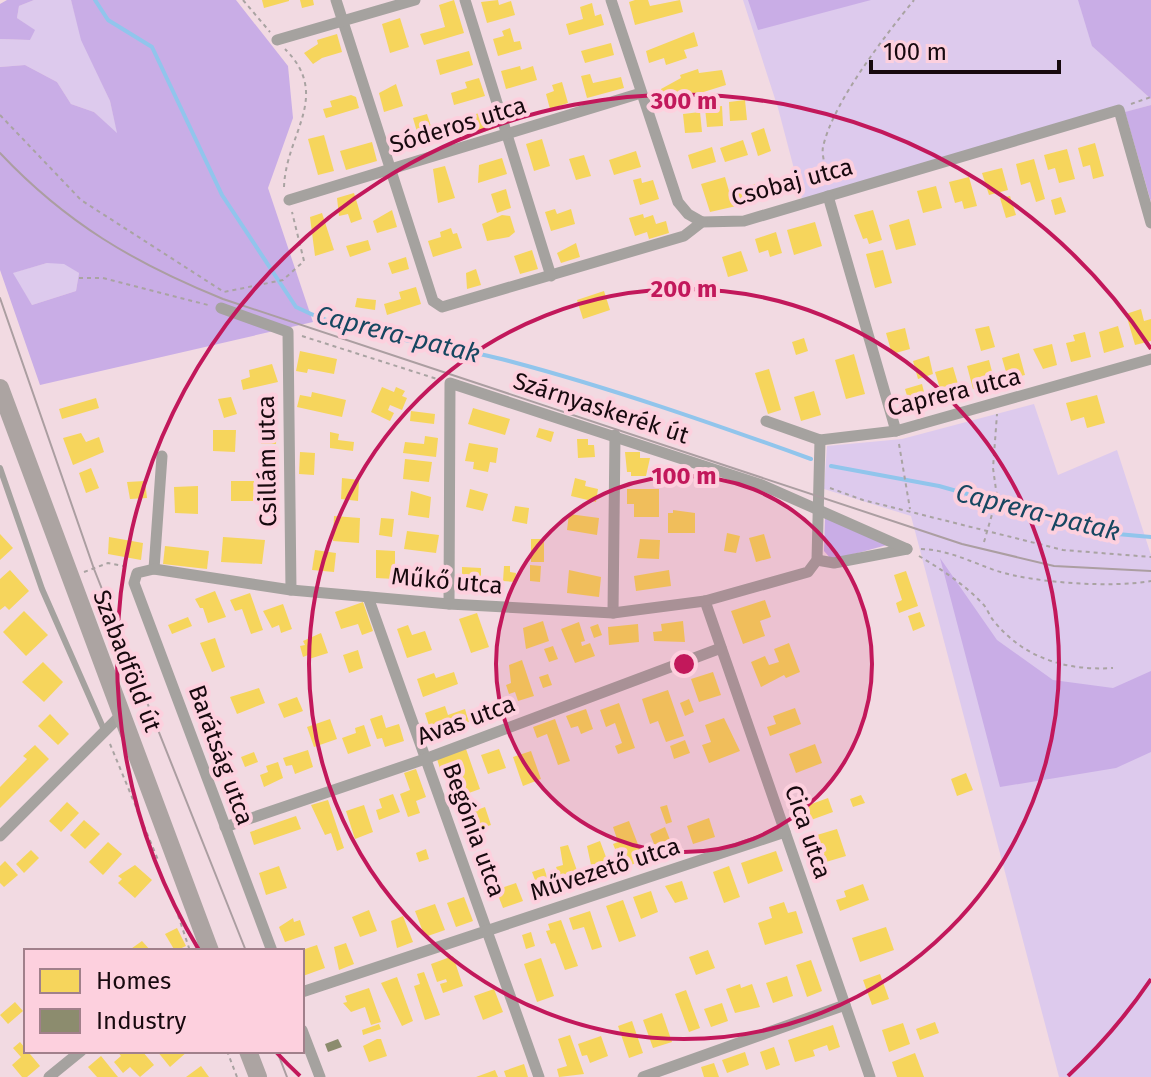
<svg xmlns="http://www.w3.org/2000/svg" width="1151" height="1077" viewBox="0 0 1151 1077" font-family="'Fira Sans',sans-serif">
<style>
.green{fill:#ddcaed}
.forest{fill:#c9ade6;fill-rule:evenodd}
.homes{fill:#f6d55c}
.industry{fill:#8c8c6e}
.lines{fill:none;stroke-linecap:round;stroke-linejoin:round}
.stream{stroke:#91c5ec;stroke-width:4}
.path{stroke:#a9a3a2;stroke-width:2;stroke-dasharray:4 4;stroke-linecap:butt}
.lane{stroke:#a5a29f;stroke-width:6}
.street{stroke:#a5a29f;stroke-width:11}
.primary{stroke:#aca4a2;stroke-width:18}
.tram{stroke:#ab9ea1;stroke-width:2}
.ring{fill:none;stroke:#c2185b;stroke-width:4}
.labels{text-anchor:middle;stroke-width:8;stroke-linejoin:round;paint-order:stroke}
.street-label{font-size:24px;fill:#17090e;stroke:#fdd0de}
.water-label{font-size:26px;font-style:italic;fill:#174761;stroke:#fdd0de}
.centre{fill:#c2185b;stroke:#fdd0de;stroke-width:4}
.ring-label{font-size:24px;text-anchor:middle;font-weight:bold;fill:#c2185b;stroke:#fdd0de;stroke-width:8;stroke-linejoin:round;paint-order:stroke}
</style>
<rect width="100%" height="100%" fill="#f2dae2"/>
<g class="green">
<path d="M34,0H71L82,40L110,101L118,135L94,112L71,104L57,82L25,65L0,67V39L30,40L34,30L17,18L19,6Z"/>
<path d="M743,0H1085L1099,52L1151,99V105L803,203L778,108Z"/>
<path d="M47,263H64L79,273L76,291L32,305L12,273Z"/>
<path d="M1034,404L1058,475L1117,450L1151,555V1077H1059L911,516L824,489L827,446L902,439Z"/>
</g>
<g class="forest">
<path d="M7,0H34L19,6L17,18L35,30L30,40L0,39V4Z"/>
<path d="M71,0H236L288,66L293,118L268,188L313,322L40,385L0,270V67L25,65L57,82L71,104L94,112L117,133L110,101L81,40ZM47,263L64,264L79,273L76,291L32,305L13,273Z"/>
<path d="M748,0H871L758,30Z"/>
<path d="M1078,0H1151V99L1092,46Z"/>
<path d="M1151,105V202L1125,112Z"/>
<path d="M825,517L887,545L832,560L824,551Z"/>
<path d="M940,558L997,640L1053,680L1113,688L1151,671V752L1116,768L1000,787Z"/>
</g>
<g class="homes">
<path d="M262,0H289V1L264,8Z"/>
<path d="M300,0H313L314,5L302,8Z"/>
<path d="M454,0L464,33L424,45L420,34L445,27L439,5Z"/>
<path d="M498,0L499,5L511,1L515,15L487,23L481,2Z"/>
<path d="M635,0H648L650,6L680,0L683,12L635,25L629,2Z"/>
<path d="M592,3L595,16L601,14L604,25L569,35L566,24L583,19L580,7Z"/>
<path d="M400,18L409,47L390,53L382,24Z"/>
<path d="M510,28L514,42L520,41L522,49L498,56L493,39L504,36L502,31Z"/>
<path d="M694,32L698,46L684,50L687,58L666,65L664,58L649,63L646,51Z"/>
<path d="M337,34L342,52L322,58L313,64L304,53L318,44L317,40Z"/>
<path d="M611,43L614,55L585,63L581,51Z"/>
<path d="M469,51L473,65L440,75L436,60Z"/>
<path d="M520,66L521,70L533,66L537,80L506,89L501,71Z"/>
<path d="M698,69L699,73L722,70L726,85L665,104L661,89L681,78L680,75Z"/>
<path d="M590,74L593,83L621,77L624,88L587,98L581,76Z"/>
<path d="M479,78L485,96L454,105L451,93L467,88L465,82Z"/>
<path d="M562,82L568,103L550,109L546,94L554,91L552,85Z"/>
<path d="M396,84L403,106L384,112L379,93Z"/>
<path d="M351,95L356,97L359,108L326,118L323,109L332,107L330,101Z"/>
<path d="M745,100L747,120L730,121L729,102Z"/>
<path d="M722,106L723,126L707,127L705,108Z"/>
<path d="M491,110L496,128L470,136L466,124L474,122L472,115Z"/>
<path d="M700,112L702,132L685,133L683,114Z"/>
<path d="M427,114L436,142L421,146L413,118Z"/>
<path d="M764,128L771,151L758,156L751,133Z"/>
<path d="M324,135L334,171L318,175L308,139Z"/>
<path d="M542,139L550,166L534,171L526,144Z"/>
<path d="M743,140L748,155L725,162L720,148Z"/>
<path d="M372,142L377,161L346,170L340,151Z"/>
<path d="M1095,143L1104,176L1093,179L1090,165L1083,167L1078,148Z"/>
<path d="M712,147L716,162L692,169L688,155Z"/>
<path d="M1067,149L1075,179L1059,183L1055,168L1048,170L1044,155Z"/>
<path d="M636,151L641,167L614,175L609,160Z"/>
<path d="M584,155L591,176L576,180L569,159Z"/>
<path d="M502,158L507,174L478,183L479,165Z"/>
<path d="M1034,159L1045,199L1036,202L1030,182L1021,185L1016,164Z"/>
<path d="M445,166L455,198L438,203L433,169Z"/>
<path d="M1002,168L1008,190L989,195L982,173Z"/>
<path d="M725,177L729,191L768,181L772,198L710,212L701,184Z"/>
<path d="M969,177L977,206L964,209L962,201L955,203L949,182Z"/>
<path d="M641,178L642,183L653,180L659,199L640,205L633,180Z"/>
<path d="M936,186L942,208L923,213L917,191Z"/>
<path d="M506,189L511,208L497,213L491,194Z"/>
<path d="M354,193L362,219L351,223L348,214L339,216L337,198Z"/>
<path d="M1010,196L1016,215L1006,218L1000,198Z"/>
<path d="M1061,197L1066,212L1055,215L1051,200Z"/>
<path d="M555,209L557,214L571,209L575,224L551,231L545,212Z"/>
<path d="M392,210L397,227L377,233L373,221Z"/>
<path d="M873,210L882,240L869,244L867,238L863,239L854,215Z"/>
<path d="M322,213L334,250L315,256L310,217Z"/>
<path d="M643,214L644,218L653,215L656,224L666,221L669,233L649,239L647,232L635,236L629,218Z"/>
<path d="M502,215L510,216L515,232L509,237L487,241L482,224Z"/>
<path d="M909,219L916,245L896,250L889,225Z"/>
<path d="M815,222L822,246L794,255L787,230Z"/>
<path d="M451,228L453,234L457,233L462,248L433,257L428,241L441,237L440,232Z"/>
<path d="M776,232L782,253L770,257L768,250L759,253L755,239Z"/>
<path d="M368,240L371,250L350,257L346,246Z"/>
<path d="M576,243L580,257L561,263L557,253Z"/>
<path d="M532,250L538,269L520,274L514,256Z"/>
<path d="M883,250L892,283L875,288L866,254Z"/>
<path d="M741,251L748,271L728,277L722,257Z"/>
<path d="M406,257L409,269L392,274L388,263Z"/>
<path d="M476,269L481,285L467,289L466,273Z"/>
<path d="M416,287L421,304L387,315L384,304L401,299L399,292Z"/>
<path d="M604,291L610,310L583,319L577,300Z"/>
<path d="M357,298L376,300L375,310L355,307Z"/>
<path d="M1141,309L1144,321L1151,319V341L1135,345L1126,314Z"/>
<path d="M989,326L995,347L981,351L975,329Z"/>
<path d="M1118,326L1124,347L1104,353L1099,332Z"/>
<path d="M905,328L910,349L892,354L886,333Z"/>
<path d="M1085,332L1091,357L1071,362L1066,343L1075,341L1073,335Z"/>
<path d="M804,338L808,351L796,355L792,342Z"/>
<path d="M1052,344L1057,365L1043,369L1033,349Z"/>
<path d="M300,351L337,359L334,374L308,369L307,373L296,371Z"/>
<path d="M1019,353L1025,375L1008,379L1002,358Z"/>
<path d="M854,354L865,394L846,399L835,360Z"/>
<path d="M929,356L933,374L918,379L913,361Z"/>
<path d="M989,360L995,383L973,389L967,366Z"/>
<path d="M272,364L278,382L243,390L241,380L250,377L249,370Z"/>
<path d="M953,367L961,394L943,399L935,372Z"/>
<path d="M769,369L781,410L768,414L755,373Z"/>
<path d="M922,384L927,404L911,409L905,389Z"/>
<path d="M382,387L394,392L396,387L405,391L402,396L407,398L402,410L390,405L388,410L394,413L390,421L371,412Z"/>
<path d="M814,391L821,415L801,421L794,397Z"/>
<path d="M312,392L346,400L342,417L297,407L300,395L311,397Z"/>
<path d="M1097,395L1105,423L1087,428L1084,417L1071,421L1066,403Z"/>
<path d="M231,397L237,414L224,418L218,399Z"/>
<path d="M96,398L99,408L62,419L59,409Z"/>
<path d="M473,408L510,419L505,435L468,424Z"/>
<path d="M411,411L435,414L434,424L410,421Z"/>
<path d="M261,413H277L276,444H261Z"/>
<path d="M539,428L554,432L551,442L536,437Z"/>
<path d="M213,430H236L235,452L213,451Z"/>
<path d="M330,432L339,434L338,440L354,442L353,451L330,448Z"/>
<path d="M81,433L86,442L99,437L104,452L73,465L63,438Z"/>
<path d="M425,436L438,438L436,457L403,453L405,442L424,444Z"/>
<path d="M577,439H588V445H594L595,457L578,458Z"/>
<path d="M469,443L498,448L496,463L490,462L488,472L473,469L474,462L465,461Z"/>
<path d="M300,452L315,453L314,475L299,474Z"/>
<path d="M625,452H640V458H650L646,476H631V472H627Z"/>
<path d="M405,459L432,462L429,482L403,479Z"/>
<path d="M91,468L99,488L86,493L79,473Z"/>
<path d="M342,478L359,480L358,501L341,499Z"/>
<path d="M575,478L586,481L585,486L598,489L596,502L571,496Z"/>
<path d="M145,481L147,498L130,499L127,482Z"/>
<path d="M231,481H254L253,501H231Z"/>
<path d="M198,486V514L175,513L174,487Z"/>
<path d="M470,489L488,494L483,511L466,507Z"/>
<path d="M627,489H659V517H634V504H627Z"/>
<path d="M411,491L431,497L429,518L408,515Z"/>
<path d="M515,506L529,508L527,524L512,521Z"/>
<path d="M673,510L695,513V533H668V513H673Z"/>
<path d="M569,514L599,518L597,535L567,530Z"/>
<path d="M334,516L360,518L359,543L333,541Z"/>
<path d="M381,518L394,519L392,537L379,535Z"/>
<path d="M407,531L439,535L436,553L404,549Z"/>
<path d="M727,533L740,536L736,553L724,551Z"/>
<path d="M0,534L13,548L0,560Z"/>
<path d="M764,534L771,558L756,562L749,538Z"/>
<path d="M109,537L143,543L141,560L108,554Z"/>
<path d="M223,537L265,540L262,564L221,562Z"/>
<rect x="531" y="539" width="13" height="23"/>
<path d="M640,539L660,540L659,559L637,558Z"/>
<path d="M165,546L209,551L207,569L163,564Z"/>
<path d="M315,550L336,553L334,572L312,570Z"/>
<path d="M376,550L395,551V579L376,578Z"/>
<path d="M530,565L541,566L540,582L530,581Z"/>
<path d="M504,566H510V572L516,573L515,582L503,581Z"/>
<path d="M462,567L481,568V588H462Z"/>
<path d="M10,570L29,591L9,610L5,606L0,610V579Z"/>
<path d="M569,570L601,577L599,597L567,593Z"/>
<path d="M669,570L671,586L636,591L634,576Z"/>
<path d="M906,571L918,606L899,613L896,603L902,600L894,575Z"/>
<path d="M215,591L226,617L208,623L203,608H200L195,599Z"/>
<path d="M250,593L263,630L251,634L242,609L235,611L230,600Z"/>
<path d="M765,600L771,617L760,621L765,636L743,644L731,611Z"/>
<path d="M363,602L373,631L362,635L358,624L341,629L335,612Z"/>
<path d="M283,604L292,629L281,633L279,625L272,628L263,611Z"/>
<path d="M24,611L48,635L26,656L3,632Z"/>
<path d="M920,612L925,626L913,631L908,616Z"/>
<path d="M477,613L489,647L471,653L459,619Z"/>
<path d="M188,617L192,626L172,634L168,625Z"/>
<path d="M543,621L549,641L526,649L523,628Z"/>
<path d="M683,621L685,642L654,641L653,632L662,631L661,624Z"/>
<path d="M579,622L585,641L581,642L582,646L590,643L595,656L575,663L561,629Z"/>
<path d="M598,624L602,635L594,638L590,627Z"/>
<path d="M638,624L639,642L609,645L608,627Z"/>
<path d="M408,625L412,635L425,631L432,650L407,658L397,629Z"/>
<path d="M321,633L328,653L309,659L308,655L303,657L300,646L305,645L303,641Z"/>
<path d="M215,638L225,667L212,672L200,643Z"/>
<path d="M789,643L800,672L786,678L784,675L761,687L751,662L765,656L769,665L779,662L774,649Z"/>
<path d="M553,646L558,659L549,662L544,649Z"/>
<path d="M358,650L363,668L349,673L343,655Z"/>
<path d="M522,660L534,696L518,701L515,692L509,694L506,685L511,683L509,665Z"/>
<path d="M43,662L63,682L44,702L22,682Z"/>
<path d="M454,672L458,684L423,697L417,679L434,673L436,678Z"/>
<path d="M713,672L721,695L699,702L691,679Z"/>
<path d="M548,674L552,685L543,688L539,677Z"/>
<path d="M259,688L265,703L237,714L230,697Z"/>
<path d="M668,690L684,736L666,742L658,721L650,724L642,699Z"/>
<path d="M297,697L303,711L284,718L278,704Z"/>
<path d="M689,699L694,712L685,716L680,703Z"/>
<path d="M619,703L635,748L618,754L615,746L622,743L615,723L606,727L600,710Z"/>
<path d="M445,706L448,715L465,709L469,722L432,735L425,713Z"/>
<path d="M795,708L801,724L770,736L767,727L776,724L773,716Z"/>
<path d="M586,709L593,729L581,734L578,726L571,728L566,716Z"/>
<path d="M50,714L69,734L58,745L38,726Z"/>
<path d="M382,715L386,728L399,724L404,741L385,747L382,738L377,739L370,719Z"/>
<path d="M724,718L740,751L709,763L702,745L711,742L705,725Z"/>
<path d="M330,719L337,739L314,747L307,727Z"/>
<path d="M555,719L570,761L558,765L547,734L537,738L533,727Z"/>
<path d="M364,725L371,746L348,754L342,738L356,733L355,728Z"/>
<path d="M218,729L228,755L213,760L204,735Z"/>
<path d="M685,740L690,753L674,759L670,746Z"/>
<path d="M815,744L822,763L796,773L789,754Z"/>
<path d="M35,745L49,759L0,808V787L27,759L23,756Z"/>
<path d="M466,749L480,789L466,794L457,770L442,775L437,759Z"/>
<path d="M499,749L506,768L488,774L481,755Z"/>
<path d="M308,750L313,767L295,774L292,765L286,766L283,758Z"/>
<path d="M531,751L541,779L523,786L513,757Z"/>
<path d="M254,752L258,762L245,767L241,757Z"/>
<path d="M278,762L283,778L264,787L260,775L268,772L266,766Z"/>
<path d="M416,769L426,797L416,801L420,813L408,817L400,794L410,790L404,773Z"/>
<path d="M966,773L973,790L957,796L951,779Z"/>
<path d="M393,794L400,812L379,820L376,810L382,808L379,799Z"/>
<path d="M861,795L865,803L853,807L850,799Z"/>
<path d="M828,798L833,812L811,820L806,806Z"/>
<path d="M328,800L344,848L337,851L331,833L325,835L311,805Z"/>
<path d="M67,802L79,813L61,832L49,821Z"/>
<path d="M364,805L373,832L355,839L346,811Z"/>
<path d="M667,805L672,822L666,824L660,807Z"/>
<path d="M485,807L491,825L475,830L469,813Z"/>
<path d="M296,816L301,829L254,845L250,832Z"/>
<path d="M709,818L715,837L693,844L687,826Z"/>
<path d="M84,820L100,834L85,849L70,835Z"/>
<path d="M629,821L644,860L623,868L613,844L618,842L613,827Z"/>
<path d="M665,827L674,850L659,856L650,834Z"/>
<path d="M837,829L846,856L826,862L817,835Z"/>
<path d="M600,841L612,873L594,879L587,846Z"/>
<path d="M108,842L122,854L103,875L89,862Z"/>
<path d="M568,845L581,882L569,887L565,875L560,877L556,867L563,865L560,847Z"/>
<path d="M426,849L429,859L419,862L416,853Z"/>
<path d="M31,850L39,858L24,873L16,864Z"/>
<path d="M776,851L783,871L748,884L741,863Z"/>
<path d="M5,861L18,875L4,887L0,883V866Z"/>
<path d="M135,865L152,880L135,898L118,883L122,879L118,876Z"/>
<path d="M279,866L287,888L266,895L259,873Z"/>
<path d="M729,866L740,897L724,903L713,872Z"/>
<path d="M544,868L553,894L536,900L530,881L535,880L532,872Z"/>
<path d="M682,881L688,899L675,903L665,886Z"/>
<path d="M516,883L523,901L503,908L496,890Z"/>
<path d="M863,884L869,900L840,911L836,900L846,897L844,891Z"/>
<path d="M651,891L658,912L641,919L633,897Z"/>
<path d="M464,897L473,921L456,927L447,903Z"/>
<path d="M623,900L636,936L619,942L606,906Z"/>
<path d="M784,902L788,913L796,911L803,933L765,945L758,923L772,918L769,907Z"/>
<path d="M435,904L445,930L425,937L415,911Z"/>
<path d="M369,910L377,931L360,937L352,917Z"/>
<path d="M590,911L602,947L592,950L584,927L573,930L569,918Z"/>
<path d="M403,916L413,942L397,948L391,921Z"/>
<path d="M293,918L294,922L300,920L305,935L285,942L279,927Z"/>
<path d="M561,920L578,966L565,970L555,943L551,944L546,931L550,930L548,924Z"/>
<path d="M886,927L894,950L860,962L852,938Z"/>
<path d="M177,928L186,946L175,951L165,934Z"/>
<path d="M531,932L535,946L526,949L522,935Z"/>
<path d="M142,941L151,951H128Z"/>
<path d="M346,943L354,964L339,970L334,947Z"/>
<path d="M317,945L325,968L303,976L302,950Z"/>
<path d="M708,950L715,968L696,975L689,957Z"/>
<path d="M453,956L463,986L443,993L440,984L447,982L446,979L437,982L431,964Z"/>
<path d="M541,958L554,996L537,1002L524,964Z"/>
<path d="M811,960L822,991L807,997L796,965Z"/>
<path d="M424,972L440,1015L425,1020L414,986L420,984L417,974Z"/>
<path d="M880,974L889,999L872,1005L863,980Z"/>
<path d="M787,976L793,996L773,1003L766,983Z"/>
<path d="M397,977L413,1021L402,1026L381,983Z"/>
<path d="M740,984L741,988L752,984L760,1007L735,1013L726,989Z"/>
<path d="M369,988L381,1022L371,1025L365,1007L351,1012L343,1003L347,1002L345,996Z"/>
<path d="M494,989L503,1012L483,1020L474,996Z"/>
<path d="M686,990L700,1028L689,1032L675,994Z"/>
<path d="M15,1002L23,1011L8,1024L0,1015Z"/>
<path d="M722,1003L728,1021L711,1027L704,1009Z"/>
<path d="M662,1013L672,1042L653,1048L643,1020Z"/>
<path d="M632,1021L643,1053L629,1058L618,1026Z"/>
<path d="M935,1022L939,1033L920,1040L916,1029Z"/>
<path d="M903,1023L910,1044L889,1052L882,1030Z"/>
<path d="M379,1024L381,1029L363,1035L362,1030Z"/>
<path d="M833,1025L840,1047L829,1051L827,1045L813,1050L815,1056L795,1062L788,1040Z"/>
<path d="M570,1035L584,1074L559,1077L557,1069L567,1066L558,1039Z"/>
<path d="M601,1036L608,1056L590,1063L587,1055L582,1056L578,1044Z"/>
<path d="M377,1039H381L387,1056L369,1062L363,1046Z"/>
<path d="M20,1042L40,1066L27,1077H22L12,1065L21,1057L13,1048Z"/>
<path d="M774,1047L780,1065L766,1070L760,1052Z"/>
<path d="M117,1051H142L154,1065L140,1077L130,1067L123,1073L114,1062L121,1056Z"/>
<path d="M157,1051H188L170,1067Z"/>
<path d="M745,1052L749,1065L727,1073L722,1060Z"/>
<path d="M915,1053L924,1077H897L892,1062Z"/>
<path d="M101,1056L118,1077H97L88,1067Z"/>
<path d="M714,1063L719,1077H704L701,1067Z"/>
<path d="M524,1064L528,1077H506L504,1071Z"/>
<path d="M201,1066L209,1077H186Z"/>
<path d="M495,1070L498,1077H476Z"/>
</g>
<path class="industry" d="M338,1039L342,1047L328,1052L325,1044Z"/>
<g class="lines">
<g class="stream">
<path d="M95,0L108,20L152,47L222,195L296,307C361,340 439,342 509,361C611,388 711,423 811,459"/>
<path d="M831,466L939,486L1106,533L1151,537"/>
</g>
<g class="path">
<path d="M243,0L270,32"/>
<path d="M1131,104L1151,97"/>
<path d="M0,115L81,200L224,292L283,280L304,261L292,212"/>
<path d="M828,183C828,172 821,157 823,147C833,102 885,36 914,0"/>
<path d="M284,187C286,133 332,96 285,49"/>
<path d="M79,278H103L208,305"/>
<path d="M302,336L437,379"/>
<path d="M899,444L910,509"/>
<path d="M830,488L863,500L1063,550L1151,557"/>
<path d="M984,542L997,497L993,468L997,414"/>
<path d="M921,549C949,550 971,562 997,571C1035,583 1112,588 1151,581"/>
<path d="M919,556C941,569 965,585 983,604C987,608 989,615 993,620C1023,658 1066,671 1113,668"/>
<path d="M84,572L108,563L128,567"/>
<path d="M110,744L158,860"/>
<path d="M173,900L190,951"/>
<path d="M227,1051L237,1077"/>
</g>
<path class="lane" d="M0,468L42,589L105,732"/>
<g class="street">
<path d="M336,0L433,301L442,307L684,236L702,222L744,221L1119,110L1151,223"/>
<path d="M465,0L551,276"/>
<path d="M611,0L678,202L688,214L702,222"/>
<path d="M277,40L415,0"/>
<path d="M828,196L896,431"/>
<path d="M289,200L641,93"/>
<path d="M221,308L288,332L291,590"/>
<path d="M766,421L820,440L896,431L1151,359"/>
<path d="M817,560L834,563L907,549"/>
<path d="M154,569L162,456"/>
<path d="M368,597L539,1077"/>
<path d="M705,601L870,1077"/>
<path d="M449,604L450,383L762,485L907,549"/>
<path d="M613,613L615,435"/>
<path d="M225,827L425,759L721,648"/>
<path d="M0,836L122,714"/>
<path d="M272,951L134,583L137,573L154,569L291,590L449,604L613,613L705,601L808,572L817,560L820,440"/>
<path d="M302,992L785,832"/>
<path d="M302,1030L320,1077"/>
<path d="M49,1077L81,1051"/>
<path d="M643,1077L845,1005"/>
</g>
<g class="primary">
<path d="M0,388L210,951"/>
<path d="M248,1051L258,1077"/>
</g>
<g class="tram">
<path d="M0,153C66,223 134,263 223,299L962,544L1054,566L1151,571"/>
<path d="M0,298L94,569L246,951"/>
<path d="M277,1051L287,1077"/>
</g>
</g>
<circle cx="684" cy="664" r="188" fill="#c2185b" fill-opacity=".12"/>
<g class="ring">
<circle cx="684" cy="664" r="188"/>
<circle cx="684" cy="664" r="375"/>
<path d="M1151 979A563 563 0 0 1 1068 1076M300 1076A563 563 0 0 1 276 1052M199 950A563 563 0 0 1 1151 349"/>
</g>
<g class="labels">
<g class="street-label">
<text transform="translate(458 125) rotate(-17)" y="8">Sóderos utca</text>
<text transform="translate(792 182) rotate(-15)" y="8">Csobaj utca</text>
<text transform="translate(954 392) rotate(-14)" y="8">Caprera utca</text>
<text transform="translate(601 408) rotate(18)" y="8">Szárnyaskerék út</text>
<text transform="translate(267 461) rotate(-91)" y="8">Csillám utca</text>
<text transform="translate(447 581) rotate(5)" y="8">Műkő utca</text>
<text transform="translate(127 661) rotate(69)" y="8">Szabadföld út</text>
<text transform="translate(466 720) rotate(-20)" y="8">Avas utca</text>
<text transform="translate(221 755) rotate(70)" y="8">Barátság utca</text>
<text transform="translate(474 830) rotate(70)" y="8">Begónia utca</text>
<text transform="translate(808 832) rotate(71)" y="8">Cica utca</text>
<text transform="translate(605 869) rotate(-18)" y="8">Művezető utca</text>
</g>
<g class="water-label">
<text transform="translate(398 334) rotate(14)" y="9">Caprera-patak</text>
<text transform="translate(1038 512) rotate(14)" y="9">Caprera-patak</text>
</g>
</g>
<circle cx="684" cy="664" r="12" class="centre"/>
<g class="ring-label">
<text x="684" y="109">300 m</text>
<text x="684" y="297">200 m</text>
<text x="684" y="484">100 m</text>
</g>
<rect x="24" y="949" width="280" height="104" fill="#fdd0de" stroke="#a1808b" stroke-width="2"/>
<rect x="40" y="969" width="40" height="24" fill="#f6d55c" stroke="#a1808b" stroke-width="2"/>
<text x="96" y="989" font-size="24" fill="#17090e">Homes</text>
<rect x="40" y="1009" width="40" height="24" fill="#8c8c6e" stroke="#a1808b" stroke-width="2"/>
<text x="96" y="1029" font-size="24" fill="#17090e">Industry</text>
<path d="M871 60v12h188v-12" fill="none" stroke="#17090e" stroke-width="4"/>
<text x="883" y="60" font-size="24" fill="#17090e" stroke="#fdd0de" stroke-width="6" paint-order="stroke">100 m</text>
</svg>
